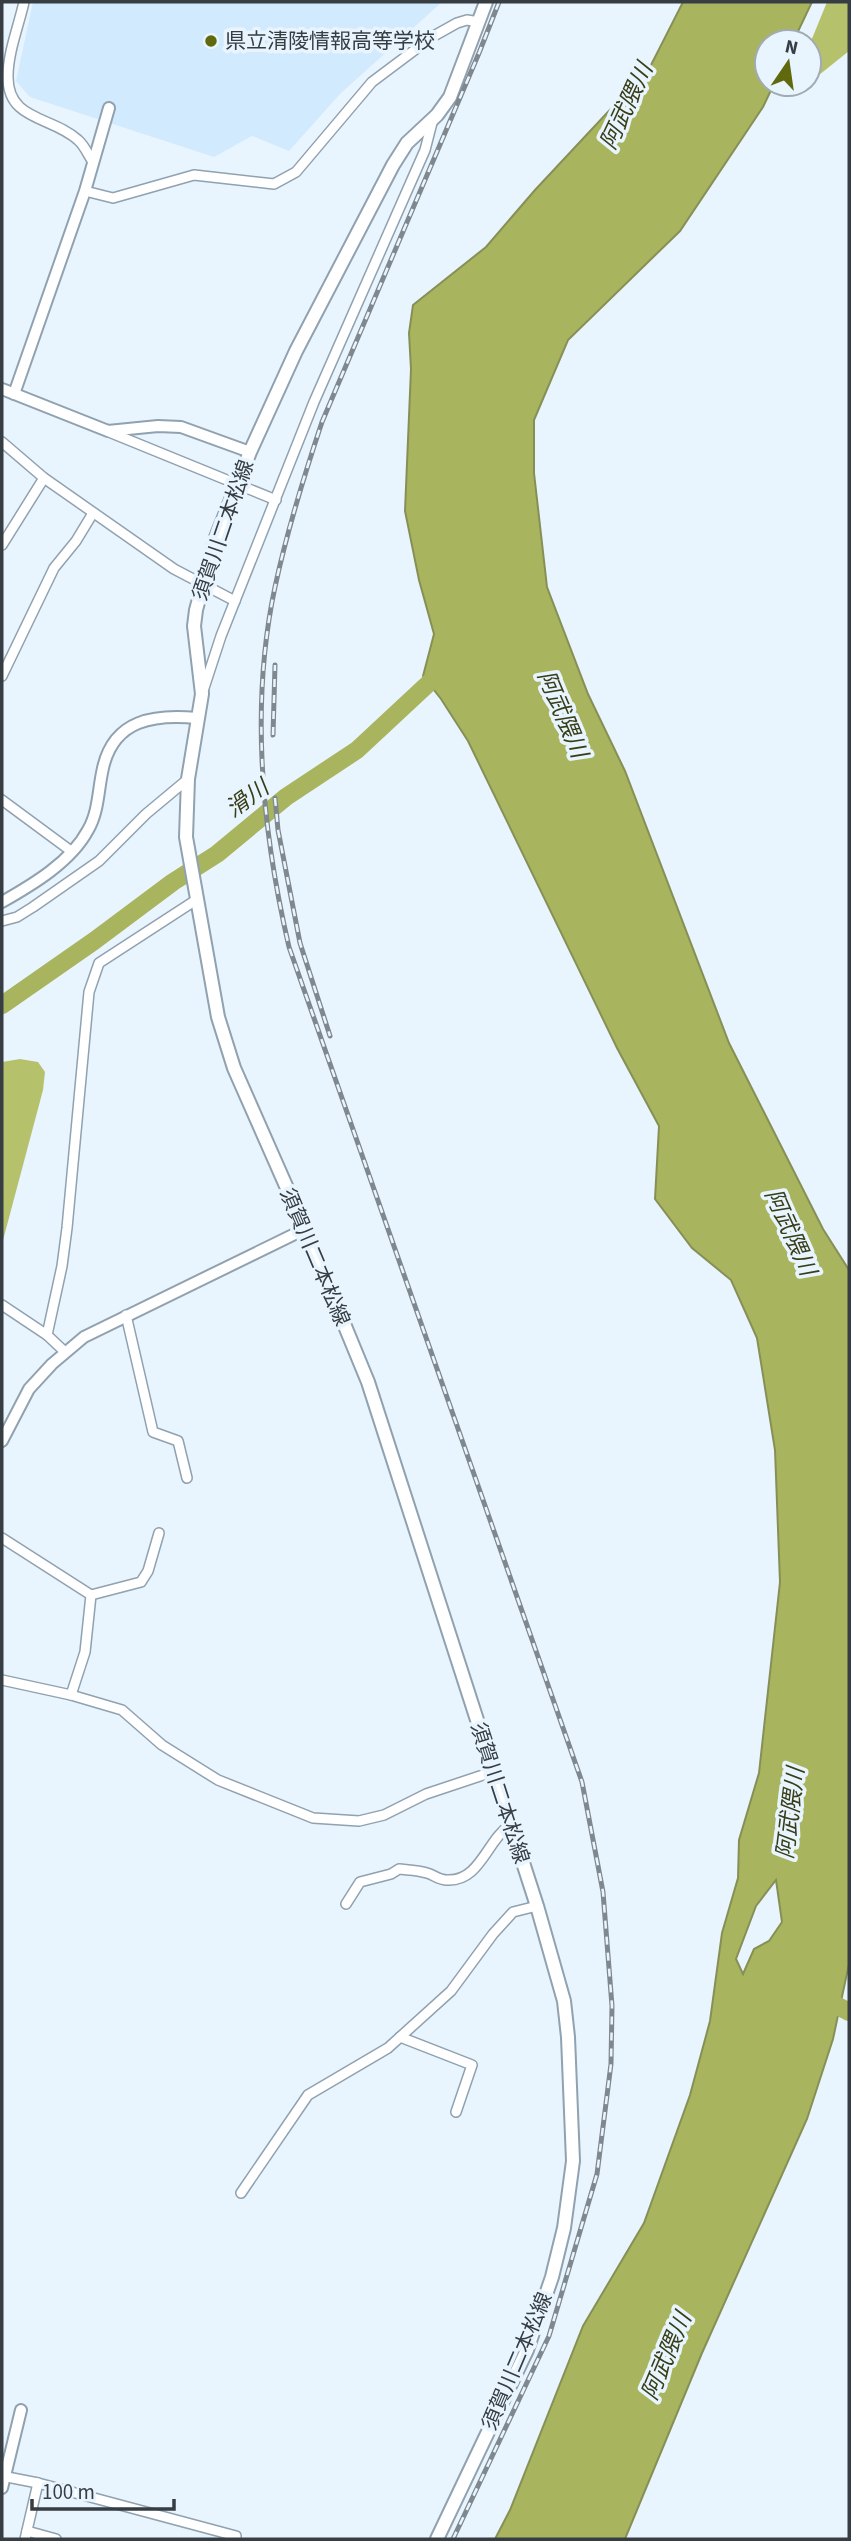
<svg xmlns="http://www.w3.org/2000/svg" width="851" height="2541" viewBox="0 0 851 2541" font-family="'Source Sans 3','Noto Sans JP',sans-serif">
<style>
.built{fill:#d1eafe}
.forest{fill:#b5c16b}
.water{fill:#a9b45e;stroke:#869056;stroke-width:2;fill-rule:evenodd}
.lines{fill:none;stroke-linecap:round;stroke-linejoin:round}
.river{stroke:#a9b45e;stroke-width:18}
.minor-casing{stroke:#90a1af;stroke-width:12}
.tertiary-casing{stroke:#90a1af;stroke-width:14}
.secondary-casing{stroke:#90a1af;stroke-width:16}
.minor{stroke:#fff;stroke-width:9}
.tertiary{stroke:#fff;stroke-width:10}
.secondary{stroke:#fff;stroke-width:12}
.rail-casing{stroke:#7f888f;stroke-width:5}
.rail{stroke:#e9f5fe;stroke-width:2.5;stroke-dasharray:8;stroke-linecap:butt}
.poi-dot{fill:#61690d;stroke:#e9f5fe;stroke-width:2.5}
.labels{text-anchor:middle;stroke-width:7;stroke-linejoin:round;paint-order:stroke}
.poi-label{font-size:21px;fill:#363d43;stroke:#e9f5fe;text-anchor:start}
.street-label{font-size:21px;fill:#363d43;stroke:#e9f5fe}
.water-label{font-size:23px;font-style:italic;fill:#393e19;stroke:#e9f5fe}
</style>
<rect width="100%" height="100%" fill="#e9f5fe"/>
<path class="built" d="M33,2H442L340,94L289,151L252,136L214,157L30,97L16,81Z"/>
<g class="forest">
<path d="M827,2H849V51L809,83V46Z"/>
<path d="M20,1059L38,1062L45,1072L43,1090L2,1244V1062Z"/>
</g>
<path class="water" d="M683,2H812L793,42H767V84H774L763,107L680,231L568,340L534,420V473L547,587L588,694L625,771L729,1043L823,1229L849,1270V1964L833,2039L807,2119L702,2353L625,2539H495L510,2510L583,2326L644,2223L690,2095L710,2021L722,1933L738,1878L739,1840L759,1773L780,1582L775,1450L757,1338L731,1280L692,1248L655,1199L659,1126L617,1048L468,741L441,699L423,676L434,634L419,580L405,511L411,369L409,333L413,305L486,247L535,190L650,67ZM776,1880L782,1922L769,1941L754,1949L743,1974L736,1959L756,1906Z"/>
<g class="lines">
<g class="river">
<path d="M2,1005L94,941L173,882L217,854L286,797L357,750L444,669"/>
<path d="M821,1997L849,2012"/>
</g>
<defs>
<g id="minor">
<path d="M24,2C19,25 8,52 8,76C7,121 52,116 78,140C85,146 88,155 93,162"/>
<path d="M85,191L113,198L194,175L274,184L296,172L372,82L432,37L457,23L467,20L479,22"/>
<path d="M109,432L276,500"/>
<path d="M2,442L44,478L174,569L235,601"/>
<path d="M2,545L44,478"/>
<path d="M2,676L54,568L76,541L93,513"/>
<path d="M203,691L221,636L314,402L425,150L433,119"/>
<path d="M2,800L71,851"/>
<path d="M2,921L17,917L33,907L99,861L146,814L188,779"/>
<path d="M2,1305L47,1335L65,1352"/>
<path d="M126,1315L153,1432L178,1441L187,1478"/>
<path d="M47,1335L62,1266L67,1228L89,992L99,963L196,900"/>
<path d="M2,1538L91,1595"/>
<path d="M2,1680L71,1695L122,1710L162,1745L218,1780L313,1818L359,1821L384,1815L426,1794L492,1772"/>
<path d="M71,1695L85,1652L91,1595L141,1582L148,1571L159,1533"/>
<path d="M346,1904L360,1882L391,1874L399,1869C408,1870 418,1870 427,1873C434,1875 439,1880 447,1880C480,1882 487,1840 510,1825"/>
<path d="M400,2037L472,2065L456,2112"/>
<path d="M241,2193L308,2095L388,2048L451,1991L493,1934L513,1912L537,1906"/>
<path d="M2,2476L38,2483L236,2536V2539"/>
<path d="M27,2531L56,2539"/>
<path d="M25,2539L38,2483"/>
</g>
<g id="tertiary">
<path d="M2,389L108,431L158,426L181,427L250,452"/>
<path d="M14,394L85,191L109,108"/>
<path d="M2,902C32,885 71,862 88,830C99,811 98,789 103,768C114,719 155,714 197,718"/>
<path d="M2,1441L29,1389L52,1364L84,1337L305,1229"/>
<path d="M2,2488L21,2410"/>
</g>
<path id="secondary" d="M437,2539L527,2350L552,2277L564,2228L573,2161L568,2037L564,2001L537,1906L368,1382L305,1229L234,1068L218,1017L186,837L188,779L202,694L194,626L196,610L215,540L250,452L296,351L393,165L407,143L437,115L450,97L486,2"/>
</defs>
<use href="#minor" class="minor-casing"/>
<use href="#tertiary" class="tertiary-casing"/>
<use href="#secondary" class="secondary-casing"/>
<use href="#minor" class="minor"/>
<use href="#tertiary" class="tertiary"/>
<use href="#secondary" class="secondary"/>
<defs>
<g id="rail">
<path d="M273,735L275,665"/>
<path d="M275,798L278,830L300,943L330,1036"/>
<path d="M453,2539L549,2336L597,2174L611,2064L612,2006L603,1892L582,1782L289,947C262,831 250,704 275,587C287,531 304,476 322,422L479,53L499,2"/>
</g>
</defs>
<use href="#rail" class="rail-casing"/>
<use href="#rail" class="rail"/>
</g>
<circle class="poi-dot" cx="211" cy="41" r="7"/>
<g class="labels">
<g class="poi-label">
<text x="225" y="48">県立清陵情報高等学校</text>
</g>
<g class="street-label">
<text transform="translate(223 530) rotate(-71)" y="7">須賀川二本松線</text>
<text transform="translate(315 1257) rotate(67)" y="7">須賀川二本松線</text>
<text transform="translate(500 1793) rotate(72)" y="7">須賀川二本松線</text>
<text transform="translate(517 2361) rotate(-67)" y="7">須賀川二本松線</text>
</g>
<g class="water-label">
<text transform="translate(626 106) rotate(-65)" y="8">阿武隈川</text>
<text transform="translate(563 714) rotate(67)" y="8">阿武隈川</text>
<text transform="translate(247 798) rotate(-36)" y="8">滑川</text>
<text transform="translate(791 1232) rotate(66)" y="8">阿武隈川</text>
<text transform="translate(790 1813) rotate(-83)" y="8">阿武隈川</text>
<text transform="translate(666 2356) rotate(-67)" y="8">阿武隈川</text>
</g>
</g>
<rect width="851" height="2541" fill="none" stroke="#363d43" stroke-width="7"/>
<g transform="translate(788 63) rotate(13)"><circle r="33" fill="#e9f5fe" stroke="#a1abb3" stroke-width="2"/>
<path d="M0-5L12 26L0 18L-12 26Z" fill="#61690d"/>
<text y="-10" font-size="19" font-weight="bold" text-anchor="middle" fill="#363d43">N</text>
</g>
<path d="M32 2499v10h142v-10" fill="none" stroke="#363d43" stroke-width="3.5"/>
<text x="42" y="2499" font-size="21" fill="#363d43" stroke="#e9f5fe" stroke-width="5" paint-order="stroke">100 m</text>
</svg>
